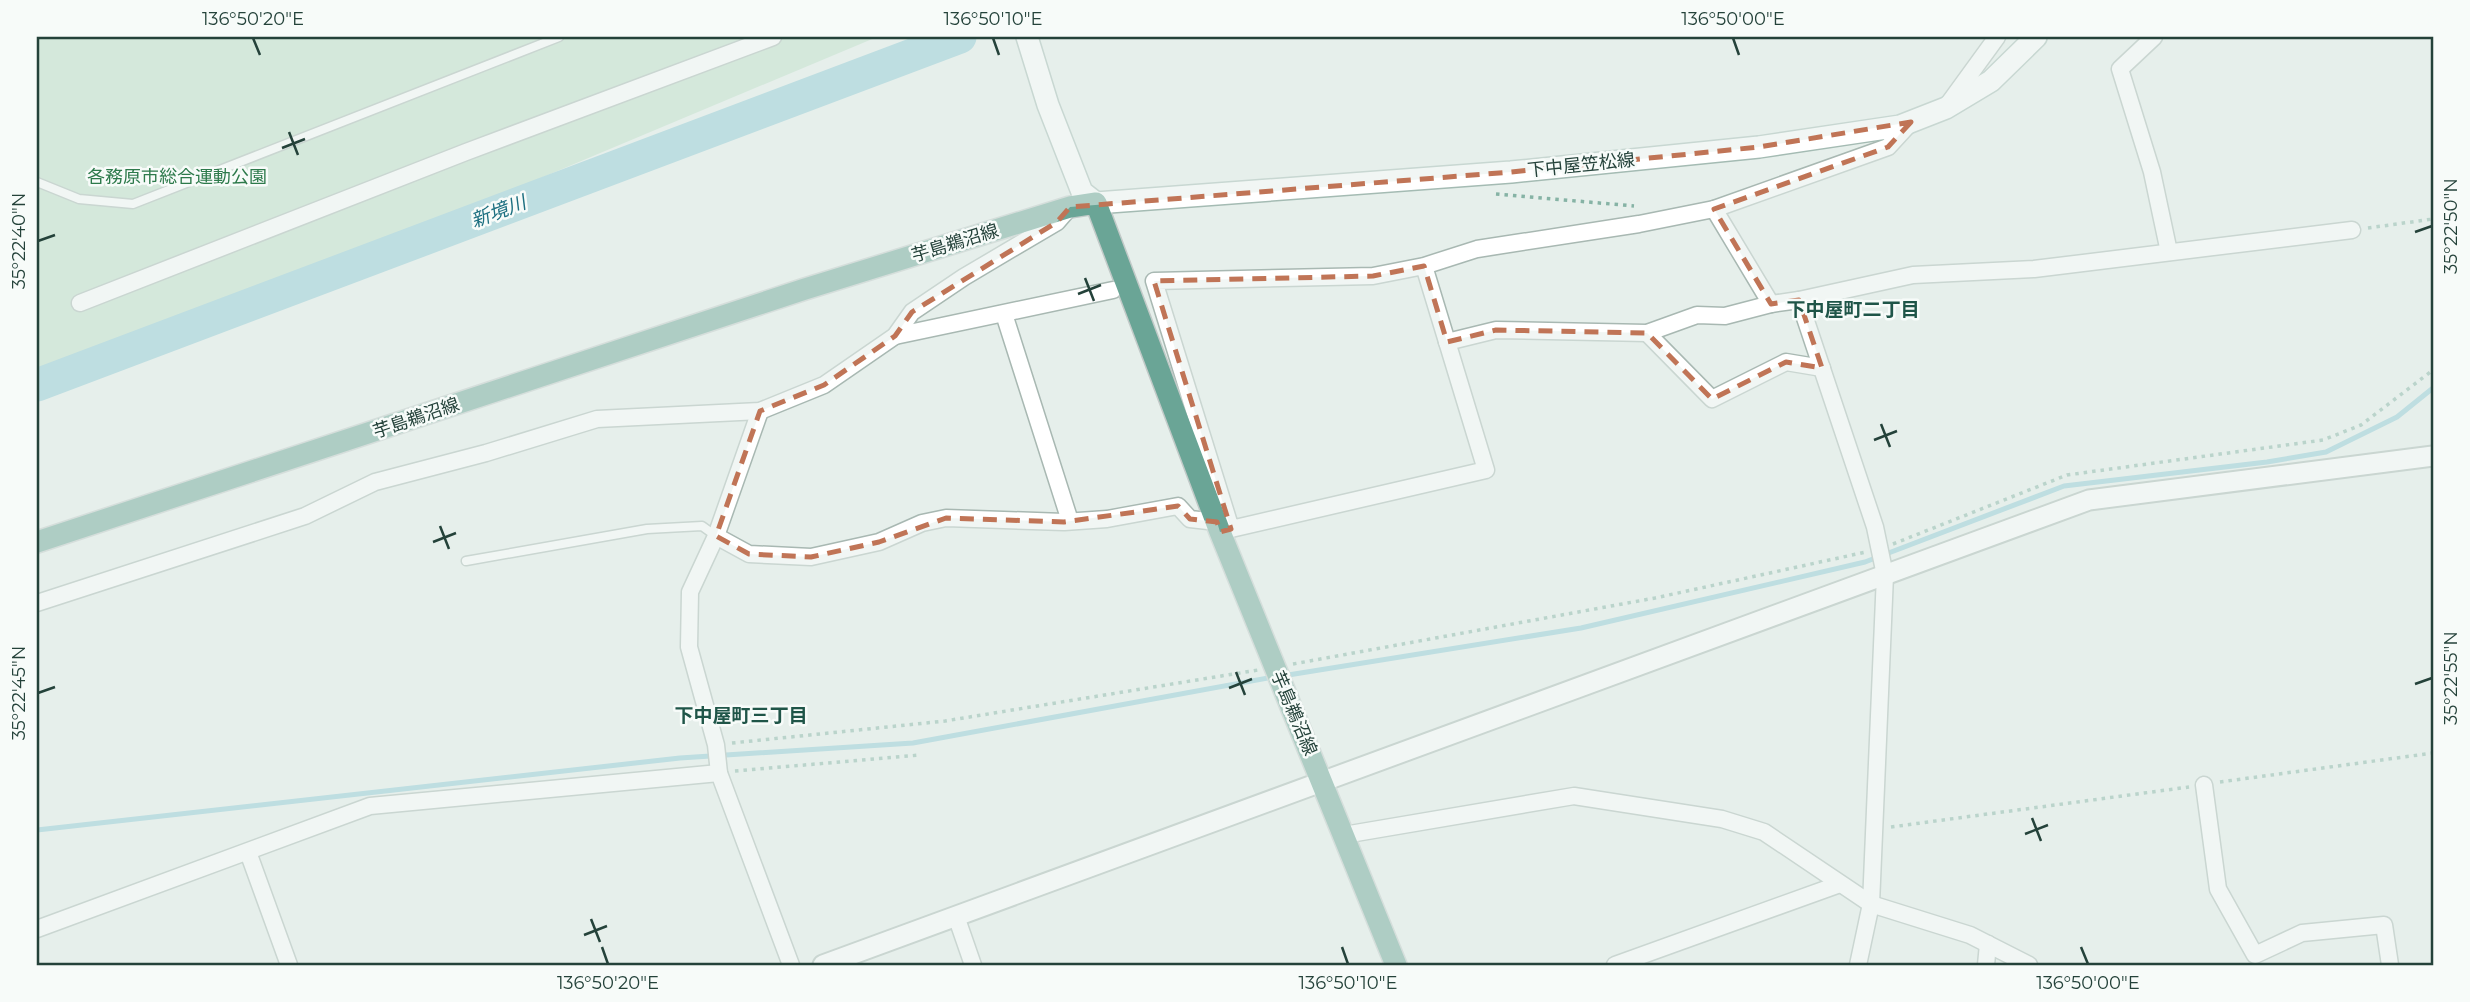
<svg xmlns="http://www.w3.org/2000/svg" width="2470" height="1002" viewBox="0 0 2470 1002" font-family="Montserrat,'Noto Sans JP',sans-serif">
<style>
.green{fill:#bfe0c8}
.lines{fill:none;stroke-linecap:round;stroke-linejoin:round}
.stream{stroke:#8ec9d4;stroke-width:5}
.river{stroke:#8ec9d4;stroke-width:33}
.service-casing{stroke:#a8b8b2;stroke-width:11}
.minor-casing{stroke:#a8b8b2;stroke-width:19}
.tertiary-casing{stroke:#a8b8b2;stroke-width:23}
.secondary-casing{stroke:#a4bbb3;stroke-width:24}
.primary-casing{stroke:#c2cac8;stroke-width:24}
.path{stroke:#86b3a5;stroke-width:3.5;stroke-dasharray:3.5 5;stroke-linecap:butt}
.service{stroke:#fff;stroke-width:8}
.minor{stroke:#fff;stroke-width:16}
.tertiary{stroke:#fff;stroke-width:19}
.secondary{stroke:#fff;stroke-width:21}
.primary{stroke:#6aa596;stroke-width:21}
.marked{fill:none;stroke:#c07456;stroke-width:5;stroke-dasharray:14 9;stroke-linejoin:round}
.ticks{fill:none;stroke:#24423a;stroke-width:2.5}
.labels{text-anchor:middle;stroke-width:5;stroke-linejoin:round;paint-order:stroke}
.street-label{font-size:18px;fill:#24423a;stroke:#f7fbf9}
.park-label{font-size:18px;fill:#2d7a4b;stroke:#f7fbf9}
.water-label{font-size:19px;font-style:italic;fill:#1c6f80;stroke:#f7fbf9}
.neighbourhood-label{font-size:19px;font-weight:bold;fill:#1f5548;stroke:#f7fbf9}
.neatline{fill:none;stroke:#24423a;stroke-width:2.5}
.ticks-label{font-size:18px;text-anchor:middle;fill:#24423a}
</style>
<rect width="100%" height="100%" fill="#e6efeb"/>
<path class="green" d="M37,37H877L37,389Z"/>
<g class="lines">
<g class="stream">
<path d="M1282,676L1581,628L1865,562L2064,486L2267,462L2326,452L2397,417L2433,388"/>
<path d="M37,830L680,758L913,743L1273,677"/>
</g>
<path class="river" d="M37,385L960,37"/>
<defs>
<g id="service">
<path d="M37,182L79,199L133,204L559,37"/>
<path d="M466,561L647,529L702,526L716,536"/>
</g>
<g id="minor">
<path d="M2154,37L2120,69L2152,172L2169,252"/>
<path d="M1949,103L1997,37"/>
<path d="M1714,209L1888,147L1911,122"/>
<path d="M1424,266L1486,470L1231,529L1154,281L1373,276L1424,266L1477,249L1639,224L1714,209L1771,304L1799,300L1913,275L2034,269L2352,230"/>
<path d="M1799,300L1875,527L1885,575L1871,904L1858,965"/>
<path d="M80,303L466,152L773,37"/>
<path d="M1004,314L1070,521"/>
<path d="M1647,333L1712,399L1786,362L1822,368"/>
<path d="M895,336L1113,290"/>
<path d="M1447,342L1496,330L1647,333L1697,315L1725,316L1771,304"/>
<path d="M760,411L716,536L690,592L689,647L716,745L719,773L791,965"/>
<path d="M716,536L749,554L811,557L879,542L922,523L946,518L1064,522L1107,519L1178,506L1190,519L1217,522"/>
<path d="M37,603L305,516L375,482L486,453L597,419L760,411L824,385L895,336L912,312L964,277L1057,222L1070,207"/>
<path d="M2204,785L2218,889L2255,955L2302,933L2384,925L2390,965"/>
<path d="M1344,835L1574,796L1722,819L1764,832L1871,904L1970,935L2029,965"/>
<path d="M248,852L289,965"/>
<path d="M956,916L973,965"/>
<path d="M37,929L370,806L719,773"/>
<path d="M1615,965L1840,884"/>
<path d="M1986,965L1988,944"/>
</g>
<path id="tertiary" d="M823,965L2089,500L2433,456"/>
<path id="secondary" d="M1027,37L1048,105L1082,192L1096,203L1511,172L1759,147L1900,126L1946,108L1991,81L2036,37"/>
<path id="primary" d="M37,542L805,289L1070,207L1096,203L1220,532L1396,965"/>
</defs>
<use href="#service" class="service-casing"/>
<use href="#minor" class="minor-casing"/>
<use href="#tertiary" class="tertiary-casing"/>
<use href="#secondary" class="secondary-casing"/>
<use href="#primary" class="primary-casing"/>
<g class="path">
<path d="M1496,194L1634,206"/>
<path d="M2368,228L2433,219"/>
<path d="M1893,544L2067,475L2323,440L2361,425L2433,370"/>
<path d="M1293,664L1655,598L1866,552"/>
<path d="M732,743L945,721L1258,670"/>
<path d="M735,771L920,755"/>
<path d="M2220,782L2433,753"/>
<path d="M1891,827L2189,787"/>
</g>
<use href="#service" class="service"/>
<use href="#minor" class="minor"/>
<use href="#tertiary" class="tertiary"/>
<use href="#secondary" class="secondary"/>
<use href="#primary" class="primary"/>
</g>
<path d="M0 0H2470V1002H0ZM1911,122L1888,147L1714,209L1771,304L1799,300L1822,368L1786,362L1712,399L1647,333L1496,330L1447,342L1424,266L1373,276L1154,281L1231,529L1220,532L1217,522L1190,519L1178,506L1064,522L946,518L879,542L811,557L749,554L716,536L760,411L824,385L895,336L912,312L1057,222L1070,207L1511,172L1759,147Z" fill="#e6efeb" fill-opacity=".55" fill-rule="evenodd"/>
<path class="marked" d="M1911,122L1888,147L1714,209L1771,304L1799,300L1822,368L1786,362L1712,399L1647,333L1496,330L1447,342L1424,266L1373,276L1154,281L1231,529L1220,532L1217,522L1190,519L1178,506L1064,522L946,518L879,542L811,557L749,554L716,536L760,411L824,385L895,336L912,312L1057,222L1070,207L1511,172L1759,147Z"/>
<path class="ticks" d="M253,38L260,55M993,38L999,55M1733,38L1739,55M289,132L298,155M282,148L305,139M2415,232L2432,226M38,241L55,235M1085,278L1094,301M1078,294L1101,285M1881,424L1890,447M1874,440L1897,431M440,526L449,549M433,542L456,533M1236,672L1245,695M2415,684L2432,678M1229,688L1252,679M38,693L55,687M2032,818L2041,841M2025,834L2048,825M591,919L600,942M584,935L607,926M602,947L608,964M1342,947L1348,964M2081,947L2088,964"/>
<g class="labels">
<g class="street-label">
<text transform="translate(1581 165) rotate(-6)" y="6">下中屋笠松線</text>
<text transform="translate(955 243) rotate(-17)" y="6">芋島鵜沼線</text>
<text transform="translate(416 418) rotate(-19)" y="6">芋島鵜沼線</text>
<text transform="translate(1294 713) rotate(67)" y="6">芋島鵜沼線</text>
</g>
<g class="park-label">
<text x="177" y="183">各務原市総合運動公園</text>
</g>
<g class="water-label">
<text transform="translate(498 211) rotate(-21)" y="7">新境川</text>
</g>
<g class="neighbourhood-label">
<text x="1853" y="316">下中屋町二丁目</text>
<text x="741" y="722">下中屋町三丁目</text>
</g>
</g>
<rect width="2470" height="1002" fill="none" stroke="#f7fbf9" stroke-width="77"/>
<rect x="38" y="38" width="2394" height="926" class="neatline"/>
<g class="ticks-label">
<text x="253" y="25">136°50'20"E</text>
<text x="993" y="25">136°50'10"E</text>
<text x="1733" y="25">136°50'00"E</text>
<text transform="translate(2451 226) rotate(-90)" y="6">35°22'50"N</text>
<text transform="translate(19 241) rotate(-90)" y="6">35°22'40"N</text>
<text transform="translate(2451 678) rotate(-90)" y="6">35°22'55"N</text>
<text transform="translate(19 693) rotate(-90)" y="6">35°22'45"N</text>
<text x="608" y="989">136°50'20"E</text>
<text x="1348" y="989">136°50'10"E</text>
<text x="2088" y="989">136°50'00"E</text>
</g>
</svg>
